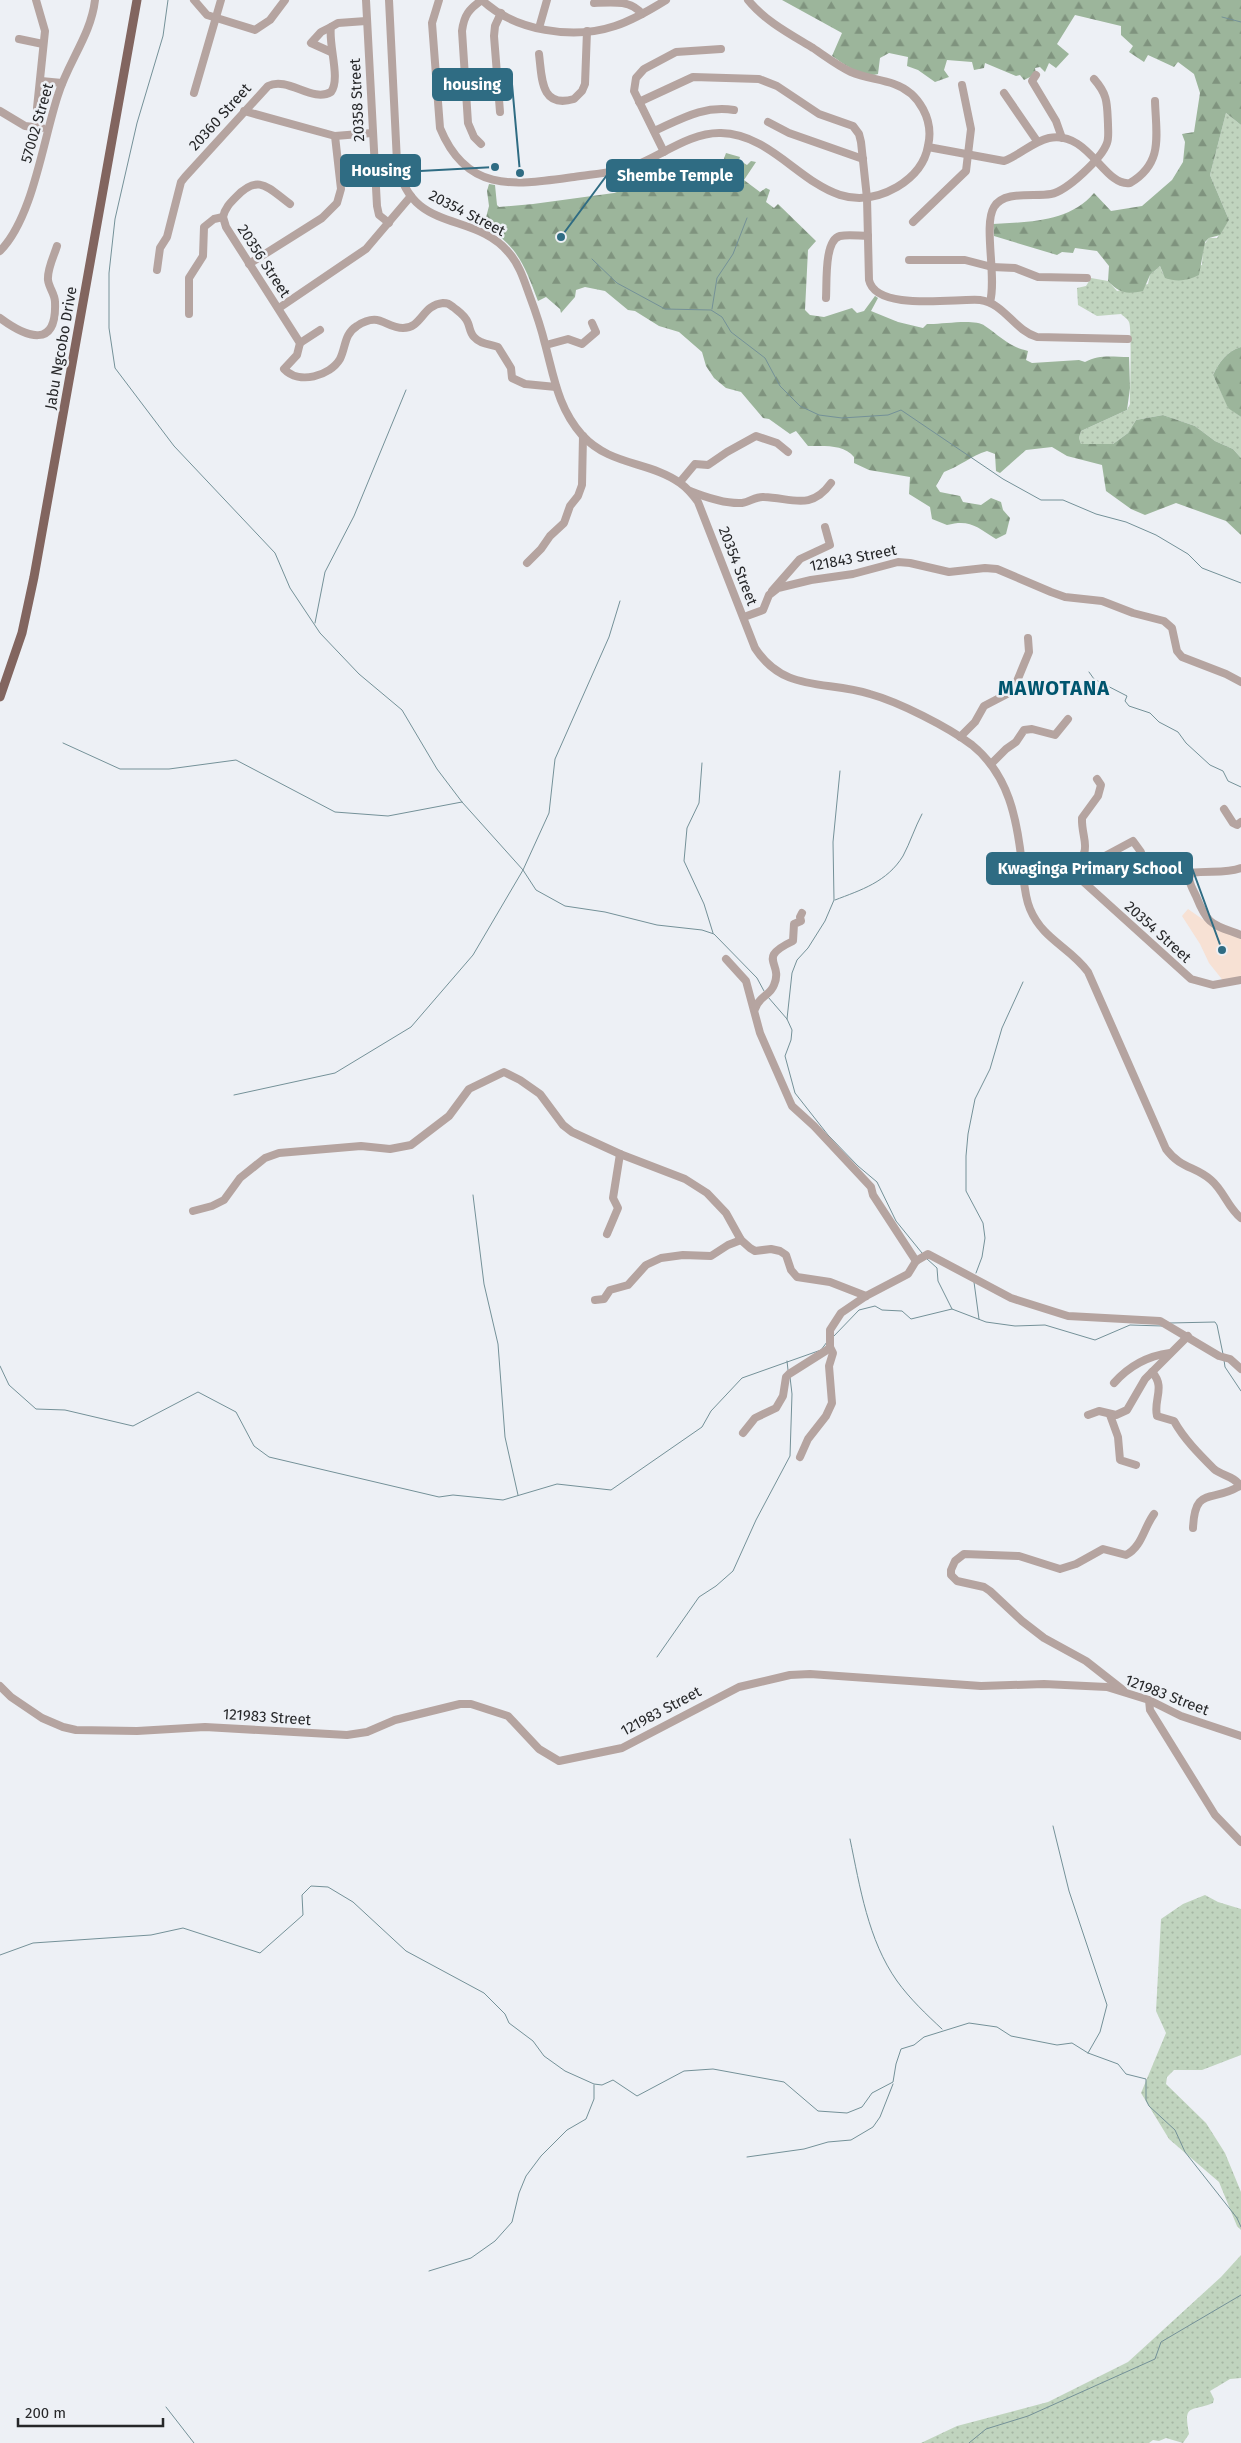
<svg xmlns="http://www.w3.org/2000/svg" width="1241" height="2443" viewBox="0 0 1241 2443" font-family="'Fira Sans',sans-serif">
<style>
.education{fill:#f7e1d4}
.grass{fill:url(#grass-dots)}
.forest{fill:url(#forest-firs)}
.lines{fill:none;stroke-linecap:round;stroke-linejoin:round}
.stream{stroke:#749198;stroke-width:1}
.minor{stroke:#b5a4a0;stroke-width:8}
.major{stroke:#82655f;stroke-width:9}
.labels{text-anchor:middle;stroke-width:5;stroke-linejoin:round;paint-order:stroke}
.street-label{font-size:15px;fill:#262729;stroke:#edf0f5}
.district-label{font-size:20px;font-weight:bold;letter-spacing:1px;fill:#00556e;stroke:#edf0f5}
.leader{fill:none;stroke:#2f6c83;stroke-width:2}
.callout-dot{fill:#2f6c83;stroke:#edf0f5;stroke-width:2}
.callout{fill:#2f6c83;stroke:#2f6c83;stroke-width:2}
.callout-label{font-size:16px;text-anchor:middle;font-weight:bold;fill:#fff}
</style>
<defs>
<pattern id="grass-dots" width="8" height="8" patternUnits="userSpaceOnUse" patternTransform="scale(1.25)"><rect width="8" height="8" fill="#c0d4be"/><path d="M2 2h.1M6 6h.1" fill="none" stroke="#a5b6a3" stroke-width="1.8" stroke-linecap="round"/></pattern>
<pattern id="forest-firs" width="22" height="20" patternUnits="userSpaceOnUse" patternTransform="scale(1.25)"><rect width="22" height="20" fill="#9cb59b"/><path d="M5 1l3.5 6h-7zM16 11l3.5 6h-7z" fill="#7f937e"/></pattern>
</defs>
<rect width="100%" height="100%" fill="#edf0f5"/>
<path class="education" d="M1188,909L1215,928L1241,939V977L1225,983L1209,963L1200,944L1182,916Z"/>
<g class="grass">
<path d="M1226,113L1241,125V347C1227,351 1219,362 1213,375L1228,407L1241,417V458L1233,449L1215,441L1195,426L1163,415L1136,420L1128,433L1113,444H1081L1079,438L1081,431L1127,410L1130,404C1130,393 1132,328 1129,322C1128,319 1123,316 1121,314L1097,316L1078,305L1077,288L1086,286L1091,278L1108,281L1117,291L1148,284L1150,275L1160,266L1163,274L1202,265L1203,246L1209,238H1217L1229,220L1210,175Z"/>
<path d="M1205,1895L1218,1902L1241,1909V2055L1202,2070H1174L1167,2077L1166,2084L1206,2123L1225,2153L1241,2192V2230L1237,2226L1219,2182L1169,2139L1141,2093L1166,2033L1156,2011L1161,1919L1183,1904Z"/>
<path d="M1241,2255V2378L1230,2379L1210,2391L1214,2399L1213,2403C1191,2412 1183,2403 1189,2434L1183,2443L1166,2438L1159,2441L1153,2440L1149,2443H921L957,2426L1048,2402L1128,2362L1221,2277Z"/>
</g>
<g class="forest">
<path d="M782,0H1241V125L1226,113L1210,175L1229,220L1220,235L1209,238L1205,242L1199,275C1188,281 1176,282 1165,278L1160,266L1150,275L1143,291C1127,294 1120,294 1108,281L1109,266L1097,251L1075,248L1073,253L1062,252L1057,255L994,236L993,224C1028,222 1070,222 1094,193L1111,211L1142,206L1172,180L1183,162L1185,142L1182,134L1194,132L1200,93L1194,74L1178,62L1174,67L1148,55L1144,62L1129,52L1133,46L1121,35V26L1075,15L1057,44L1069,54L1056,68L1049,63L1045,72L1040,67L1035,68L1036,74L1024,80L1020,75L1016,76L985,63L984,68L974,70L972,62L947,60L944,70L949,77L935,82L918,70L907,66L908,57L889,53L880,58L878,74C863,79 844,64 832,56L842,33Z"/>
<path d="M726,153L740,157L739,160L747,165L751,161L756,162L744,180L760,192L766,188L770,190L766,202L774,208L778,204L816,241L808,250L805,310L810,315L824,317L852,308L857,313L864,311L875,296L878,298L871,311L898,322L923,328L927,324C941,325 974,318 985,326C1000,336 1009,347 1028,351L1026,360L1032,363L1079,360L1085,362C1100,354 1112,357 1129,357L1130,388L1127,410L1081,431L1079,438L1081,444H1113L1128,433L1136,420L1163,415L1195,426L1215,441L1233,449L1241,458V535L1226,521L1176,503L1145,515L1131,509L1106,491L1102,465L1067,456L1052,447L1026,450L1000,473L996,471L995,454L987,451C971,456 960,466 944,472L936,486L940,492L960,496L963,502L981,505L991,498L1001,502L1003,510L1010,518L1006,534L996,539C977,527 970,519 947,525L932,519L930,507L909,494L910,477L869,470L854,463V457C844,444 824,446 808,446L796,431L790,434L769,419L763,418L741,392L726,388L714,378L706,366L702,352L679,332L659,326L635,311L628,310L605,291L585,287L576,290L575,297L561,313L560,309L546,297L538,301C524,264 518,247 484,225L489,206L487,191L489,184L495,185L497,205L499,207L533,204L614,193L658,178L660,186L672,184L685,178L691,185L702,180L698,172L704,168L707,175L714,173V167L722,164Z"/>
<path d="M1241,347V417L1228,408L1213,375C1219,362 1227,351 1241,347Z"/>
</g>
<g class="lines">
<g class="stream">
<path d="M168,0L163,36L137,123L115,219L109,273V328L115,368L174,446L275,553L290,588L320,633L359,674L402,710L437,769L462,802L523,870L536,890L565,906L605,912L657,925L702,930L714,934L757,978L764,991"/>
<path d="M1222,17L1241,22"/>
<path d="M592,259L617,283L665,309L711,310L722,317L731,332L765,358L780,386L800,406L819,415L842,418L888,415L901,410L1003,479L1041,500H1063L1096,514L1126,522L1156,535L1188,554L1202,568L1241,583"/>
<path d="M712,309L717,278L733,254L747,218"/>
<path d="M315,623L325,572L354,516L406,390"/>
<path d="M1089,672L1094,679L1127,696L1125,701L1129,706L1150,713L1159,722L1178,732L1186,743L1210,765L1223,771L1228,781L1241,787"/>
<path d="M63,743L120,769H169L236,760L335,812L388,816L462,802"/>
<path d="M702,763L699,803L687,828L684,861L704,904L713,933"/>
<path d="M835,900C861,890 887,882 903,856C910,843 915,827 922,814"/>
<path d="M768,997L787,1019L792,1030L791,1040L785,1056L795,1093L828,1135L858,1166L877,1182L896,1221L922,1253"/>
<path d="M787,1019L792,973L797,960L808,948L825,921L834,900L833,842L840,771"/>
<path d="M234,1095L335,1073L411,1027L473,955L523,870L549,813L555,759L609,637L620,601"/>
<path d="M473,1195L484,1284L498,1344L505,1437L518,1495"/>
<path d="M926,1258L937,1268L938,1281L952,1309"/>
<path d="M976,1273L982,1257L985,1238L983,1223L966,1191V1156L968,1134L975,1099L990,1069L1002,1028L1023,982"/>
<path d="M974,1282L979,1319"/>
<path d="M1170,1323L1215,1322L1217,1325L1223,1354"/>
<path d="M834,1336L859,1310L875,1306L882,1310L902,1311L911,1319L952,1309L986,1322L1015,1326L1045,1325L1095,1340L1130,1325L1162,1326"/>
<path d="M1224,1360L1225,1367L1241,1391"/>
<path d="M787,1361L788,1370"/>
<path d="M0,1366L9,1385L36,1409L65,1410L133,1426L198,1392L236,1412L254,1446L269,1457L439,1497L453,1495L503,1500L557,1484L611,1490L702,1427L711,1411L742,1378L821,1350L827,1342"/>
<path d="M657,1657L699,1597L716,1586L733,1571L756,1520L790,1456L792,1394L790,1377"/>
<path d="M1053,1826L1069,1891L1107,2005L1100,2032L1088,2053"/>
<path d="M850,1839C860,1887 868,1940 897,1981C910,1999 926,2014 942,2029"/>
<path d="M0,1955L33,1943L151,1935L183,1928L260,1953L303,1915L302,1895L311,1886L328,1887L353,1902L406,1951L484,1993L505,2014L509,2023L533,2041L544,2056L565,2071L594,2084L602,2085L613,2080L637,2096L684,2071L713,2069L784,2082L818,2111L847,2113L862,2107L872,2093L893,2082L896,2064L901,2049L914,2045L924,2037L969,2023L997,2027L1011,2036L1057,2045L1072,2043L1088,2053L1118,2064L1126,2074L1146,2079V2100L1149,2106L1175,2130L1185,2152L1237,2218L1241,2227"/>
<path d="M747,2157L804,2149L828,2142L851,2140L873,2127L880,2117L893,2084"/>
<path d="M429,2271L471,2258L495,2241L512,2222L519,2193L526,2176L541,2156L567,2130L586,2119L594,2099V2085"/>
<path d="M166,2407L194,2443"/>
<path d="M969,2443L986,2429L1028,2416L1155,2359L1161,2342L1241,2295"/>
</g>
<g class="minor">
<path d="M36,0L45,31L37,108L39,127"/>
<path d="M194,0L207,15L255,30L270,20L285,0"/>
<path d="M366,0L377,206L379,215L389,223"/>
<path d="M389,0L397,162C410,235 474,210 509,253C519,264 524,280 529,294C535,310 541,327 545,344C554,377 558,408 582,435C610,466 649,461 680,483C687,488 693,495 698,502L755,648C784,693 826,680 870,694C899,702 948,727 972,745C1009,775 1017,819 1022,864C1024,879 1024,895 1030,909C1043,940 1070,947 1088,972L1166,1149C1181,1169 1195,1166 1211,1180C1224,1191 1228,1208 1241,1218"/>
<path d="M439,0L432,23L440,128C467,194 515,185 574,177C593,174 615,173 634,166C661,156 690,132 721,133C788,134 822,230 897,187C912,178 925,164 928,146C934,121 920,93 894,84C880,79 865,78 851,72C838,66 825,56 813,48C790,34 765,21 748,0"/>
<path d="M482,0C515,31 573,40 615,26C633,20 650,10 666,0"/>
<path d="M594,3C613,2 631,0 642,14"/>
<path d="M331,27L321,32L311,43L331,52"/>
<path d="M539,28L547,0"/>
<path d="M19,39L43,44"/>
<path d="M539,54C542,77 540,109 574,99L582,91L585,84L587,31"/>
<path d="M1036,75L1032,81L1056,121L1062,138"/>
<path d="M41,81L62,83"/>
<path d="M194,93L221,0"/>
<path d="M1004,93L1037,141"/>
<path d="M639,102L693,77L759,79L777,86L819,114L853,126L859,134L861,142L867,198L869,280C876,312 956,298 980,300C1004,303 1014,330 1037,337L1128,339"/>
<path d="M0,111L25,126L42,128"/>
<path d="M244,111L335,136L372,133"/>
<path d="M500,112L494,36L495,26L501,13"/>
<path d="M768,122L789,133L863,159"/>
<path d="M654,131C681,119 704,105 734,110"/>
<path d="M481,144L474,137L468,123L462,31C464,15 469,9 482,0"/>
<path d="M928,147L1004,161C1020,155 1032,142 1049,138C1089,130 1104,187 1130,183C1164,163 1156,135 1155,101"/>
<path d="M664,152L634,91L636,78L644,69L676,52L721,49"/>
<path d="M290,204C268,188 259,173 236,197C230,203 225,208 223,217L226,227L300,343L297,355L284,369C299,385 330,376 340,359C346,347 344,334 357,326C380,311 385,328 403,328C422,328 422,305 443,303C448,303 449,304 453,307C459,312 465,315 468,323C470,328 470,333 474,337C480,344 489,344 498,347L511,368L512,378L525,384L556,387"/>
<path d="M913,222L966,171L971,129L962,85"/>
<path d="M0,251C33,218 43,140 58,95C68,62 91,35 95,0"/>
<path d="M909,260H965L992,267L1015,268L1038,277L1087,278"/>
<path d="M249,264L322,218L337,203L341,189L335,136"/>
<path d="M157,270L160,248L167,237L181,182L185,177L268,86C288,76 312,103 331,92C341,79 328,44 331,27L338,23L366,21"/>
<path d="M826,298C827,283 824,240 840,236C849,234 859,236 868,236"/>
<path d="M990,302C997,277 983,225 994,207C1004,190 1034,197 1051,194C1067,191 1102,158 1107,143C1109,138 1108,130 1108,124C1107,103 1108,95 1094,79"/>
<path d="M279,308L366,249L411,196"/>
<path d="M189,314V278L203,256L204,227L214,219L223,217"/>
<path d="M0,318C27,338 57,349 55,302C55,294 49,288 48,280C47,269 54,256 57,246"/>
<path d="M300,343L320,330"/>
<path d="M546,345L568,339L582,344L596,332L592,323"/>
<path d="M680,482L695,464L708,465L727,452L756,436L777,443L788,452"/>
<path d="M690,491C705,497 725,504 742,503C750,502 756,496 764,497C792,498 811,511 831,483"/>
<path d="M527,563L541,549L550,536L564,523L570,506L578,496L582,485L583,436"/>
<path d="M772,591L800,559L830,545L825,527"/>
<path d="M744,617L763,610L769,595L778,588L811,580L853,574L898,562L910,563L949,572L985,568L997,569L1051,592L1065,597L1102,601L1133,613L1164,621L1172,628L1177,651L1182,657L1226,674L1241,682"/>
<path d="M960,737L975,722L984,706L1009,693L1015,686L1029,652L1028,638"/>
<path d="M991,764L1006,749L1016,742L1024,730L1032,729L1055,735L1068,719"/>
<path d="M1224,809L1233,823L1237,825L1241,822"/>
<path d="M1022,862H1058L1066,866L1191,979L1213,985L1241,980"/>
<path d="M1078,862L1105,856L1133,841L1141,852L1138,861"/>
<path d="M1066,866C1097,855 1081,841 1082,818L1098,796L1101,785L1097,779"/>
<path d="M1241,868C1225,874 1208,870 1191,873L1189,878C1190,885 1193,890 1196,896C1208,926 1212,924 1241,935"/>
<path d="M726,959L746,981L760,1033L792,1106L814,1126L871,1187L873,1195L916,1261"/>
<path d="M755,1009C759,996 770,996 774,985C784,962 755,959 793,941L794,924L801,921L800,917L802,913"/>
<path d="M193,1211L212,1206L224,1200L240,1178L265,1158L279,1153L361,1146L390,1149L411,1145L449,1116L469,1089L504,1072L520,1080L540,1094L563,1125L572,1132L620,1154L685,1179L707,1193L726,1213L741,1240L750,1248L755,1251L771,1249L780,1251L786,1255L791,1270L797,1277L830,1282L866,1296"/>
<path d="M607,1234L618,1208L613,1198L620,1154"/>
<path d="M916,1261L928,1254L1011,1298L1068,1316L1160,1321L1219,1356L1230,1359L1241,1369"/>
<path d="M595,1300L604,1299L610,1290L628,1285L646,1265L661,1258L683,1255L711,1256L728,1245L741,1240"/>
<path d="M1152,1372C1166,1387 1153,1400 1157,1416L1174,1421C1184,1439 1199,1454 1214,1469C1222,1476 1235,1476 1240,1486"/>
<path d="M1114,1383C1129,1366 1147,1356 1170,1353"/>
<path d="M1088,1415L1099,1411L1116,1415L1127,1410L1145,1379L1188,1336"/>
<path d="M1110,1415L1118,1437L1120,1460L1136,1465"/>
<path d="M743,1433L755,1418L776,1408L783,1396L786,1377L789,1374L827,1350L830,1347V1330L841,1313L866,1296L908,1274L916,1261"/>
<path d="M800,1457L808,1439L826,1416L832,1403L829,1366L833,1353L830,1347"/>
<path d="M1193,1528C1195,1484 1213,1504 1241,1485"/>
<path d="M0,1686L11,1697L42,1718L63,1727L76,1730L137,1731L205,1727L347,1735L367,1732L395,1720L460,1704H471L508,1716L539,1749L559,1761L622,1748L739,1687L790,1675L810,1674L981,1686L1044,1684L1107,1687L1149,1700L1181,1716L1241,1736"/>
<path d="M1123,1690L1086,1661L1044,1638L1022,1621L990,1591L984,1587L957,1581L951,1575V1570L955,1561L964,1554L1019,1556L1060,1569L1076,1564L1103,1549L1126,1555C1142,1547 1144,1527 1154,1514"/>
<path d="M1149,1700L1150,1710L1215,1815L1241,1842"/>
</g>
<path class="major" d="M0,697L22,633L34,577L137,0"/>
</g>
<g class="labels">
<g class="street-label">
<text transform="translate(357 100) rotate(-93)" y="5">20358 Street</text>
<text transform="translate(220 117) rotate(-48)" y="5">20360 Street</text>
<text transform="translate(37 123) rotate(-74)" y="5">57002 Street</text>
<text transform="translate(467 213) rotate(27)" y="5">20354 Street</text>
<text transform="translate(264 261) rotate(57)" y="5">20356 Street</text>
<text transform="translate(61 348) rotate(-80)" y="5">Jabu Ngcobo Drive</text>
<text transform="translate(853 558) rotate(-11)" y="5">121843 Street</text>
<text transform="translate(738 566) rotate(69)" y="5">20354 Street</text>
<text transform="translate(1158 932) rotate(42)" y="5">20354 Street</text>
<text transform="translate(1167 1695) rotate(21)" y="5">121983 Street</text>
<text transform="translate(661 1711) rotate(-28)" y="5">121983 Street</text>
<text transform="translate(267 1717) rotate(4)" y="5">121983 Street</text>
</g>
<g class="district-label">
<text x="1054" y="695">MAWOTANA</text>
</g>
</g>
<path class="leader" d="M520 173L512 84M495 167L420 171M561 237L607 175M1222 950L1192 868"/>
<g class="callout-dot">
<circle cx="520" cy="173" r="5"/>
<circle cx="495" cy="167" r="5"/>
<circle cx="561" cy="237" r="5"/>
<circle cx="1222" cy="950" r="5"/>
</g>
<g class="callout">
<rect x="433" y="69" width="79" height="31" rx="5"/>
<rect x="341" y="155" width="79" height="31" rx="5"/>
<rect x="607" y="160" width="136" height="31" rx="5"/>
<rect x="987" y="853" width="205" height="31" rx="5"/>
</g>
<g class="callout-label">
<text x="472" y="90">housing</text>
<text x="381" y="176">Housing</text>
<text x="675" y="181">Shembe Temple</text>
<text x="1090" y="874">Kwaginga Primary School</text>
</g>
<path d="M18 2418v8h145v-8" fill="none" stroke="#262729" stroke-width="2.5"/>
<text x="25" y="2418" font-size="15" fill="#262729" stroke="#edf0f5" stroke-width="4" paint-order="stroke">200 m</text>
</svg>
